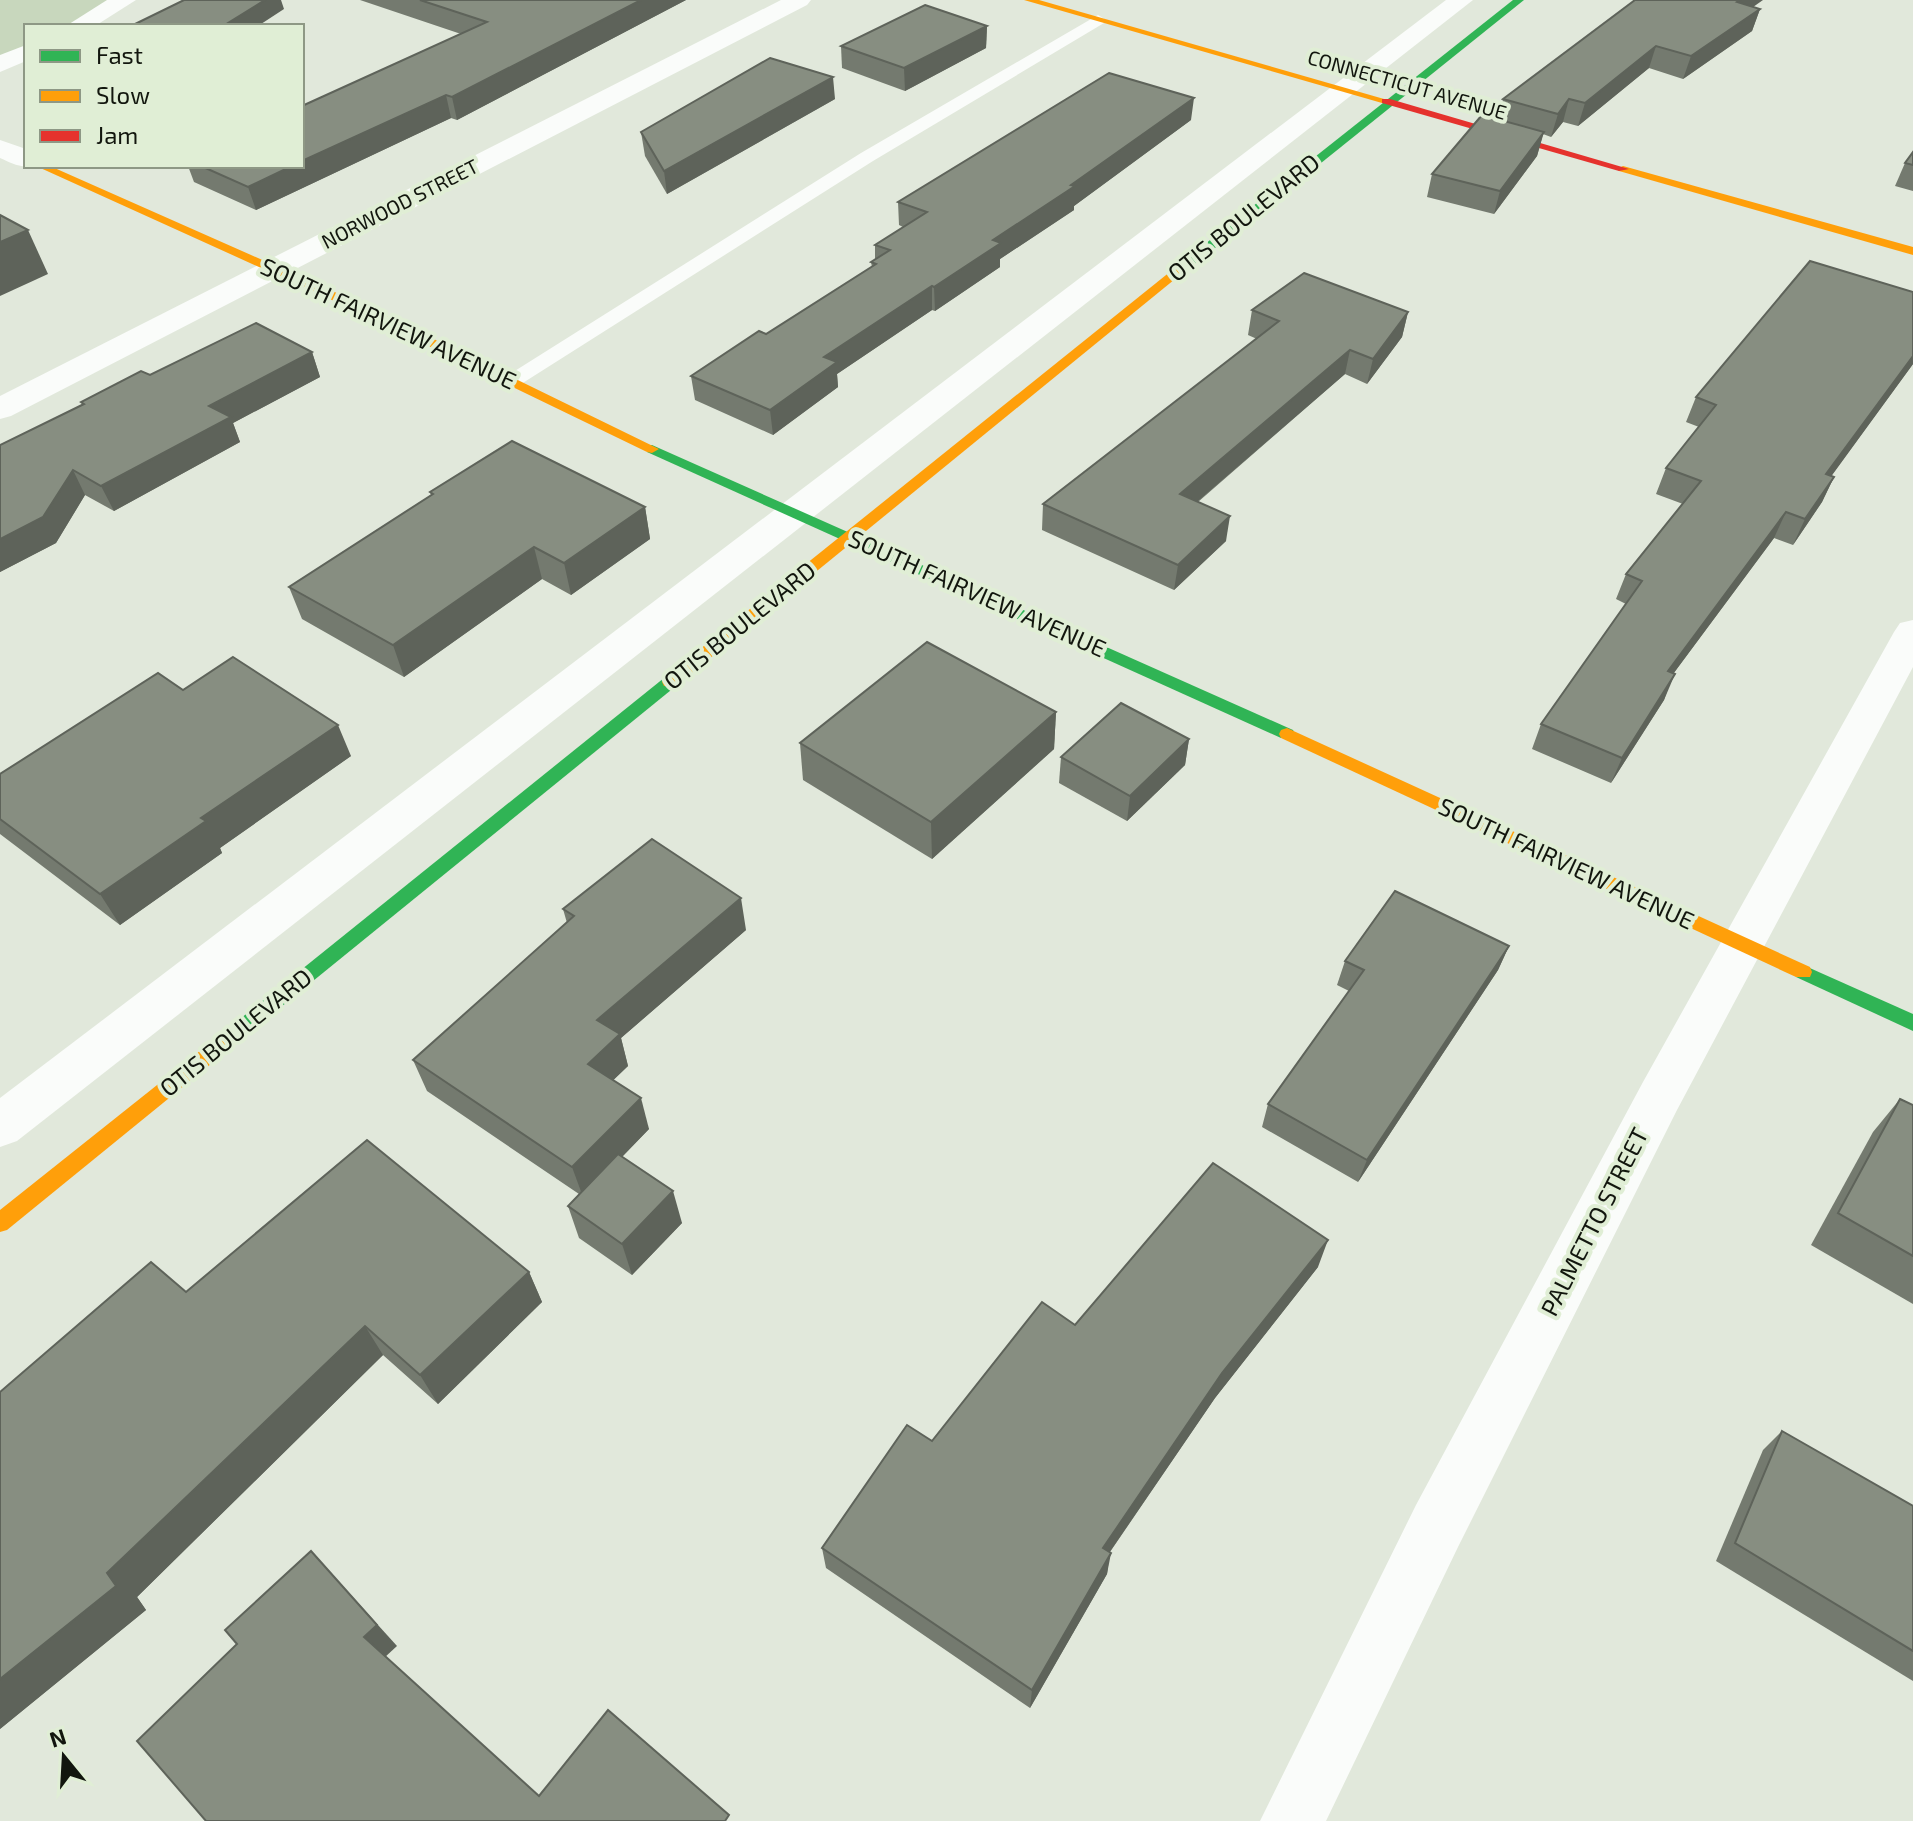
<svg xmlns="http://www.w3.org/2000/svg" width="1913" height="1821" viewBox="0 0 1913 1821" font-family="'Exo 2',sans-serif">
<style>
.green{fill:#c8d7bd}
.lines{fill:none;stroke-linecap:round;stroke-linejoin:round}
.lane{fill:#fafcfa;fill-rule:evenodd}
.street{fill:#fafcfa;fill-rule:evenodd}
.fast{fill:#30b455;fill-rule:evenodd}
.slow{fill:#ff9f0a;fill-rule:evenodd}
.jam{fill:#e5322d;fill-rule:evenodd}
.wall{fill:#747a6f}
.shaded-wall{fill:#5e635a}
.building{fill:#878e81;stroke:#5e635a;stroke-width:2}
.labels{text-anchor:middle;stroke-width:8;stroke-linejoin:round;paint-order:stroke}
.far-street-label{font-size:20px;fill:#12160e;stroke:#e0eed5}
.street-label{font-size:24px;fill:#12160e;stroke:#e0eed5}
</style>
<rect width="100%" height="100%" fill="#e1e8db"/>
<path class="green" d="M0,0H124L78,26H26V52L0,65Z"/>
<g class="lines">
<path class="lane" d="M1098,15L1106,20L1104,23L873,161L518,386H502L499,381L861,153Z"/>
<g class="street">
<path d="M107,0H136L95,26H66Z"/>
<path d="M781,0H811L807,5L11,416L0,419V396Z"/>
<path d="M1446,0H1473L17,1141L0,1147V1098Z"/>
<path d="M26,45V61L0,72V55Z"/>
<path d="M0,140L26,149V166H30C20,168 9,162 0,158Z"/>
<path d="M1913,620V667L1677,1110L1458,1547L1326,1821H1260L1416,1505L1643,1082L1894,632L1900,623Z"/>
</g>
<g class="fast">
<path d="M1513,0H1524L1189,269H1181V263Z"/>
<path d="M652,445L1293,730L1295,734L1293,738H1281L647,452V446Z"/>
<path d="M670,677L676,678L678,682L676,686L249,1033L242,1036L235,1033L232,1028L235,1023L664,678Z"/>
<path d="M1803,965L1913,1014V1031L1796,977L1794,972L1796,967Z"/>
</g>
<g class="slow">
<path d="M1024,0H1039L1391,101L1382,103Z"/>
<path d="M36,166H50L364,305L659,449L652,453L647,452L356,311Z"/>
<path d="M1623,166L1913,247V255L1619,171L1617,169Z"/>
<path d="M1181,263L1191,266L676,686H664L662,682L664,678Z"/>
<path d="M1287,728L1810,967L1812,972L1810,977H1796L1281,738L1279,734L1281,730Z"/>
<path d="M242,1020L249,1023L252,1028L249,1033L7,1230L0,1232V1210L235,1023Z"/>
</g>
<path class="jam" d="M1382,99H1390L1629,169L1619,171L1382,103Z"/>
</g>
<g class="wall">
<path d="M360,0H686L457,120L451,118L256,210L194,182L188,166H302L461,34Z"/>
<path d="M1754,7L1760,9L1752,31L1683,79L1649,68L1578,126L1563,122L1551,137L1543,134L1537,156L1494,214L1427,197L1432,174L1498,120L1503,99Z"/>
<path d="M987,26L986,48L905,91L842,68L841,46Z"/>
<path d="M835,99L667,194L645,156L641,132Z"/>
<path d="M1191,120L1074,206V210L1000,259V267L935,311L932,310L837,374L838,387L773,435L695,400L691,376L766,334L872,267L871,262L875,260V245L903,227L899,225L898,202Z"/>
<path d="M1913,152V191L1895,186L1905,163Z"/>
<path d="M1913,292V364L1831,476L1834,477L1822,502L1793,545L1774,538L1673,674L1664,700L1611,783L1532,749L1541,724L1626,604L1616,599L1626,574L1683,504L1656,494L1666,468L1699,427L1686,422L1696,397Z"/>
<path d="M1252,310L1408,312L1402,337L1367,384L1345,374L1198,502L1226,541L1174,590L1042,530L1043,504L1257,339L1248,335Z"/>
<path d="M312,352L320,377L233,423L240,442L114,511L85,495L56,543L0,572V445L82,405L81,402L150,375Z"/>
<path d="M430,492L645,507L650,539L571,595L542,579L404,677L302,619L289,587L431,495Z"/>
<path d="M183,690L351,756L220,848L222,853L120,925L0,834V774Z"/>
<path d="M1056,712L1054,749L932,859L803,780L800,743Z"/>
<path d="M1189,739L1185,765L1127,821L1059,783L1061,757Z"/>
<path d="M563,909L746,930L621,1038L628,1066L613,1080L649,1129L622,1157L682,1223L632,1275L579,1238L568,1206L579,1194L427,1091L413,1060L567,923Z"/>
<path d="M1509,946L1498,970L1358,1182L1262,1127L1268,1104L1349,991L1337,985L1345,961Z"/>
<path d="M1900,1099L1913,1105V1304L1811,1245L1873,1132Z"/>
<path d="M1318,1267L1215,1398L1110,1552L1107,1574L1030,1708L826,1568L822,1548L932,1441L1075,1325Z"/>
<path d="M529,1272L542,1302L438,1404L383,1355L137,1597L146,1610L0,1729L186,1292Z"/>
<path d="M1782,1431L1913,1506V1681L1716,1561L1763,1450Z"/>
</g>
<g class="shaded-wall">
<path d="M265,0H281L284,9L258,26H223Z"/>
<path d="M641,0H686L457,120L452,97Z"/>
<path d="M1740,0H1763L1729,24L1737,2Z"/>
<path d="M1760,9L1752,31L1683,79L1691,56Z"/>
<path d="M987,26L986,48L905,91L904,68Z"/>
<path d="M1656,46L1649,68L1578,126L1585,103Z"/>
<path d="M833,77L835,99L667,194L664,171Z"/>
<path d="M446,95L451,118L256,210L248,187L292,166H302V161Z"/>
<path d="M1194,98L1191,120L1074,206V210L1000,259V267L935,311L934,287L993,240Z"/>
<path d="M1569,99L1563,122L1551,137L1558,114Z"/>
<path d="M1544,132L1537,156L1494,214L1500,191Z"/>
<path d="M28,230L48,274L0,296V242Z"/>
<path d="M932,286V310L837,374L838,387L773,435L770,410L824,357Z"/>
<path d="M1408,312L1402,337L1367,384L1373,359Z"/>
<path d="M1350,350L1345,374L1177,519L1180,494Z"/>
<path d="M312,352L320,377L233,423L240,442L114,511L101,486L209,406Z"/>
<path d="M1913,356V364L1814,500L1826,474Z"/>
<path d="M73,470L85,495L56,543L0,572V539Z"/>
<path d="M1834,477L1822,502L1793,545L1805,519Z"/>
<path d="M645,507L650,539L571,595L564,563Z"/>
<path d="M1786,512L1774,538L1656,697L1668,671Z"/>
<path d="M1230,516L1226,541L1174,590L1178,565Z"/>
<path d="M534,547L542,579L404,677L393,645Z"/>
<path d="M1675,674L1664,700L1611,783L1622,758Z"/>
<path d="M1056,712L1054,749L932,859L931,822Z"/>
<path d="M338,725L351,756L220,848L222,853L120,925L100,894L201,818Z"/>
<path d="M1189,739L1185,765L1127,821L1130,796Z"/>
<path d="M741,898L746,930L621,1038L628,1066L598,1095L588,1064L597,1020Z"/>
<path d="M1509,946L1498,970L1358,1182L1367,1160Z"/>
<path d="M641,1098L649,1129L583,1197L572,1167Z"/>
<path d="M673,1191L682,1223L632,1275L622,1244Z"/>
<path d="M1328,1240L1318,1267L1215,1398L1098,1569L1103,1548L1222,1373Z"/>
<path d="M529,1272L542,1302L438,1404L420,1375Z"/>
<path d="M365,1326L383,1355L137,1597L146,1610L0,1729V1679L107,1573Z"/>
<path d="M311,1551L397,1646L384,1658L364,1637Z"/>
<path d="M1111,1553L1107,1574L1030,1708L1032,1690Z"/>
</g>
<g class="building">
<path d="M184,0H265L223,26H131Z"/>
<path d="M420,0H641L452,97L446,95L302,161V106L487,22Z"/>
<path d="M1635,0H1740L1737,2L1760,9L1691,56L1656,46L1585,103L1569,99L1558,114L1503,99Z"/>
<path d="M925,5L987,26L904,68L841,46Z"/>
<path d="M770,58L833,77L664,171L641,132Z"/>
<path d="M1109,73L1194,98L1071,185L1075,186L993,240L1001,243L934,287L932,286L824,357L837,362L770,410L691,376L759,331L766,334L876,264L871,262L890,250L875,245L927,212L898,202Z"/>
<path d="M1482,115L1544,132L1500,191L1432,174Z"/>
<path d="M1913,152V165L1905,163Z"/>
<path d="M201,166H292L248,187Z"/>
<path d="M0,215L28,230L0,242Z"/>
<path d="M1810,261L1913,292V356L1826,474L1834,477L1805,519L1786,512L1668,671L1675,674L1622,758L1541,724L1642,581L1626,574L1701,481L1666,468L1716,405L1696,397Z"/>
<path d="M1304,273L1408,312L1373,359L1350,350L1180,494L1230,516L1178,565L1043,504L1279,321L1252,310Z"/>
<path d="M256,323L312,352L209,406L231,417L101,486L73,470L43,517L0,539V445L84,404L81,402L141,371L150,375Z"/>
<path d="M512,441L645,507L564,563L534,547L393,645L289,587L433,494L430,492Z"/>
<path d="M927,642L1056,712L931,822L800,743Z"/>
<path d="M233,657L338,725L201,818L206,821L100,894L0,819V774L158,673L183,690Z"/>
<path d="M1121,703L1189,739L1130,796L1061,757Z"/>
<path d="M652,839L741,898L597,1020L620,1034L588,1064L641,1098L572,1167L413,1060L574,916L563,909Z"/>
<path d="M1395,891L1509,946L1367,1160L1268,1104L1364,970L1345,961Z"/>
<path d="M1900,1099L1913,1105V1256L1838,1213Z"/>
<path d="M367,1140L529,1272L420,1375L365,1326L107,1573L116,1586L0,1679V1392L151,1262L186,1292Z"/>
<path d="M618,1154L673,1191L622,1244L568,1206Z"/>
<path d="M1213,1163L1328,1240L1222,1373L1103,1548L1111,1553L1032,1690L822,1548L907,1425L932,1441L1042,1302L1075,1325Z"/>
<path d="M1782,1431L1913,1506V1651L1735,1543Z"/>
<path d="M311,1551L377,1625L364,1637L539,1796L608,1710L729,1815L725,1821H206L137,1741L237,1644L225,1630Z"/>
</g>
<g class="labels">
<g class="far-street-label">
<text transform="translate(1407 85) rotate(16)" y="7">CONNECTICUT AVENUE</text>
<text transform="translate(400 204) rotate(-27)" y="7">NORWOOD STREET</text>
</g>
<g class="street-label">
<text transform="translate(1244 218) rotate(-39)" y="8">OTIS BOULEVARD</text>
<text transform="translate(388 324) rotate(25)" y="8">SOUTH FAIRVIEW AVENUE</text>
<text transform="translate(977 594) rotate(24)" y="8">SOUTH FAIRVIEW AVENUE</text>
<text transform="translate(740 626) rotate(-39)" y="8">OTIS BOULEVARD</text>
<text transform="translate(1566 864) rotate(25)" y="8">SOUTH FAIRVIEW AVENUE</text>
<text transform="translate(236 1033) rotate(-39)" y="8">OTIS BOULEVARD</text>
<text transform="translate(1595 1222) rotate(-63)" y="8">PALMETTO STREET</text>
</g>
</g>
<rect x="24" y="24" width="280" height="144" fill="#e0eed5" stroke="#8e9885" stroke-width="2"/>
<rect x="40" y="50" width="40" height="12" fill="#30b455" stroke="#8e9885" stroke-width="2"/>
<text x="96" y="64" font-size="24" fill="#12160e">Fast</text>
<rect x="40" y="90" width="40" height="12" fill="#ff9f0a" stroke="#8e9885" stroke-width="2"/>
<text x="96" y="104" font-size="24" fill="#12160e">Slow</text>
<rect x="40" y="130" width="40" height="12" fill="#e5322d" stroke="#8e9885" stroke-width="2"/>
<text x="96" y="144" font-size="24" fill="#12160e">Jam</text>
<g transform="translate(64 1757) rotate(342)" stroke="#e0eed5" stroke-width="6" paint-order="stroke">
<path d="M0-6L14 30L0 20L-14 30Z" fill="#12160e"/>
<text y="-12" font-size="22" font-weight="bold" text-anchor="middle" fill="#12160e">N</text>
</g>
</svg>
